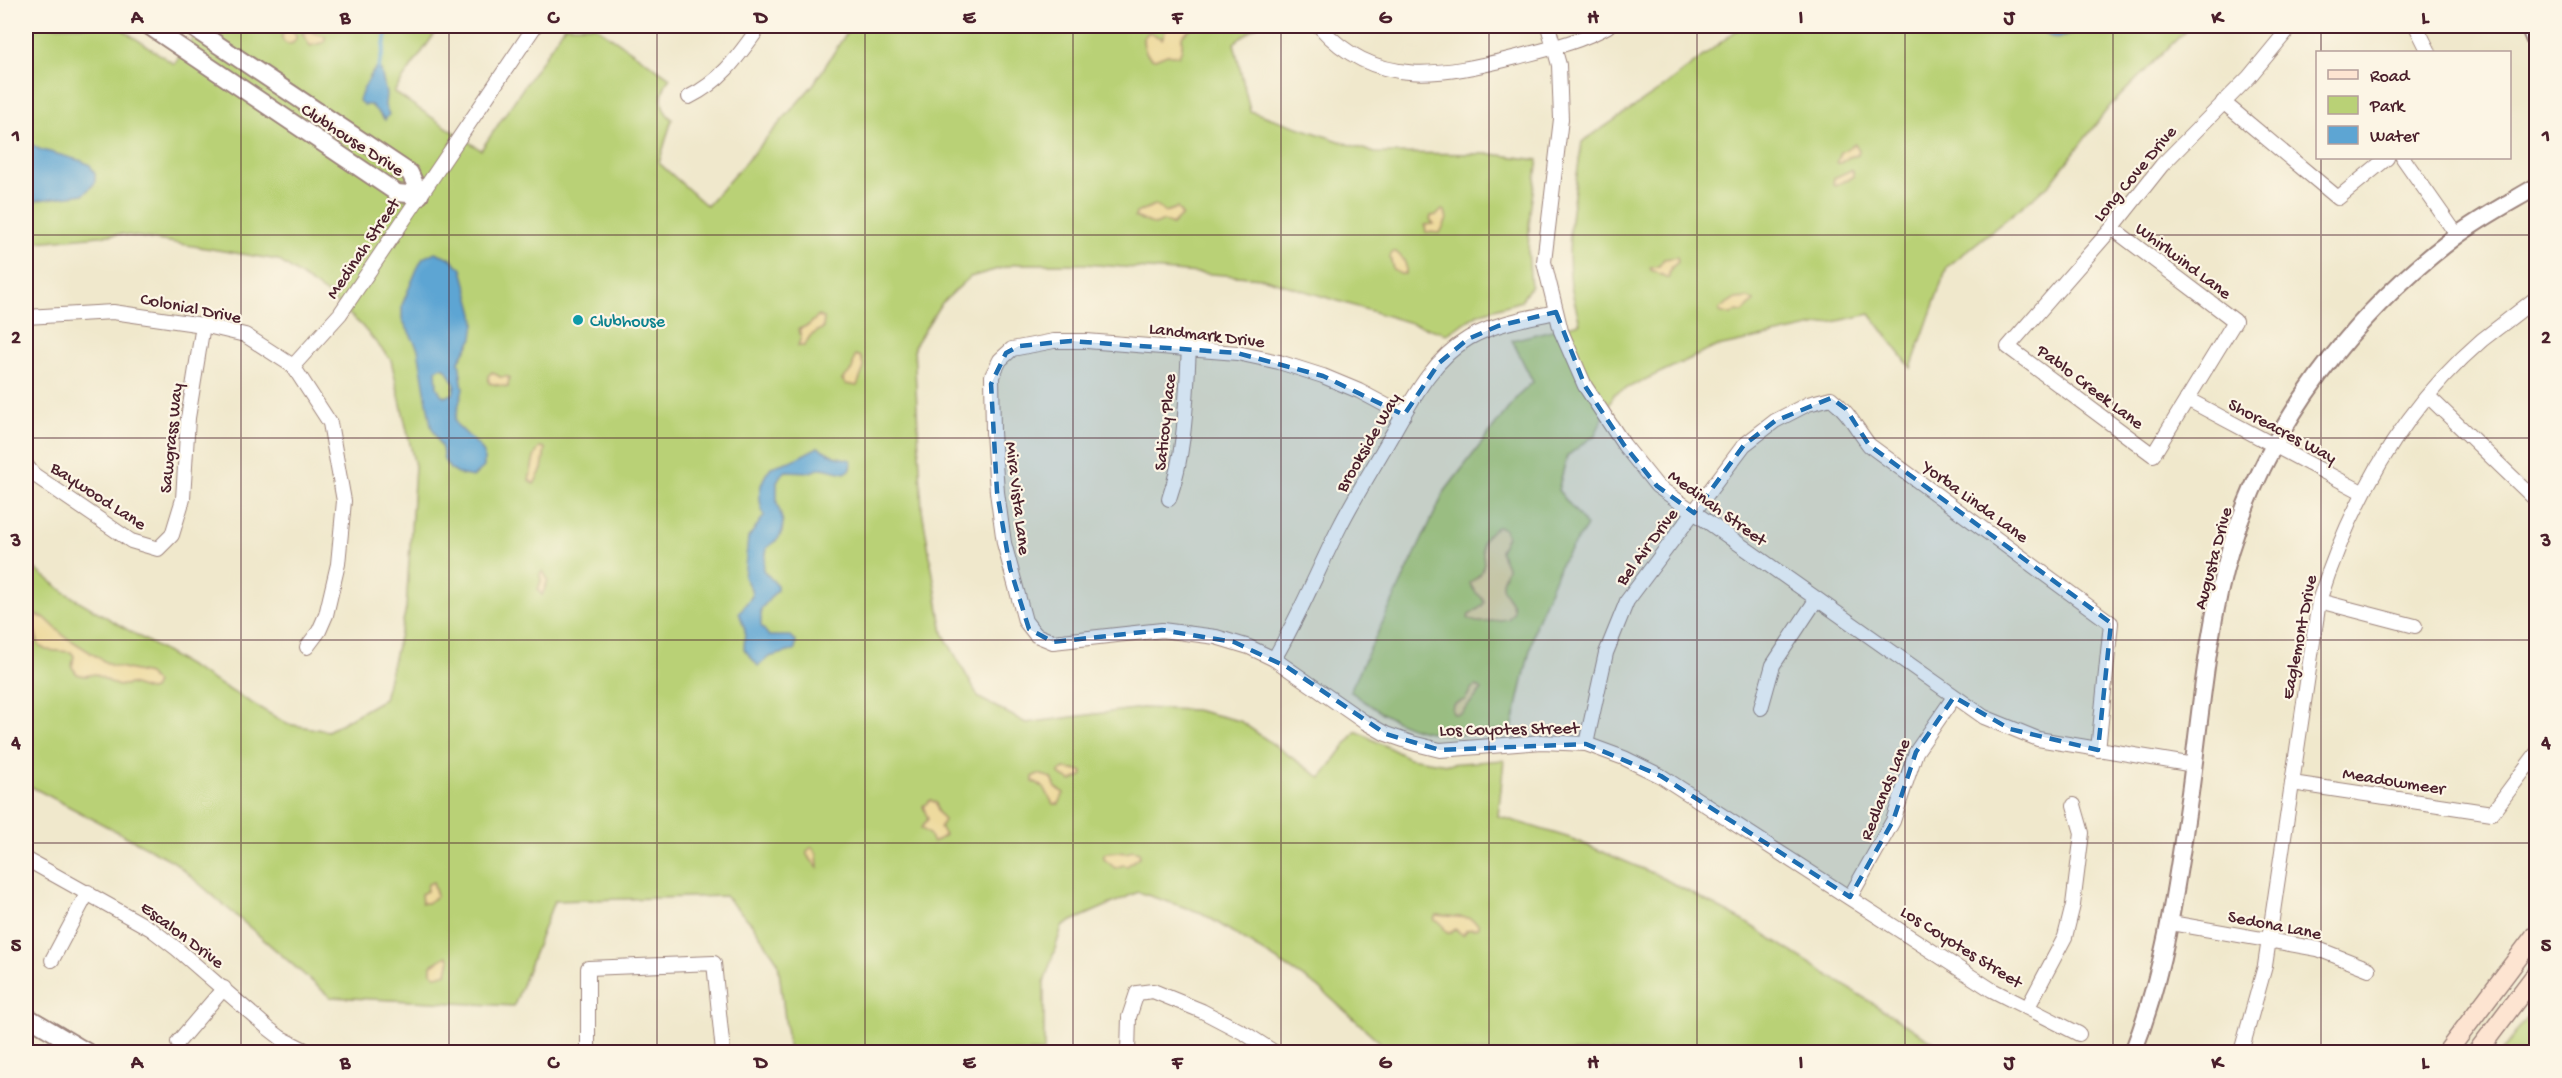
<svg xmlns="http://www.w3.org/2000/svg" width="2562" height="1078" viewBox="0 0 2562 1078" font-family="'Gochi Hand',sans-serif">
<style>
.green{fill:#b9d176;stroke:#827850;stroke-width:1.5}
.sand{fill:#eeda9e;stroke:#9c7c64;stroke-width:1.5}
.water{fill:#5da5d3;stroke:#54627f;stroke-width:1.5;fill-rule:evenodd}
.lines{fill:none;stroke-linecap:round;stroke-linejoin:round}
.stream{stroke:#5da5d3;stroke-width:4}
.minor-casing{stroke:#9d847c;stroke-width:16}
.tertiary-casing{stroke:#9d847c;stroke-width:20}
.secondary-casing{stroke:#9d847c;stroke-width:21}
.minor{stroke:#fff;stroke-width:14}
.tertiary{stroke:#fff;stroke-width:16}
.secondary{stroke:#fde4d1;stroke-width:18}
.marked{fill:#1f6fb2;fill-opacity:0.2;stroke:#1f6fb2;stroke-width:4.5;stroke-dasharray:12 8;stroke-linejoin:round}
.grid{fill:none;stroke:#4a1f2b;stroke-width:1.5;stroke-opacity:0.55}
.culture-dot{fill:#0f9aa8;stroke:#fcf5e5;stroke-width:2}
.labels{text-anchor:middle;stroke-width:4.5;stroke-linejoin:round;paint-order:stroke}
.street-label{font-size:18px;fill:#4a1f2b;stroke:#fcf5e5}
.culture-label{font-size:18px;fill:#0d838f;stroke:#fcf5e5;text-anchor:start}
.neatline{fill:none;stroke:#4a1f2b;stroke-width:2}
.grid-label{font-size:20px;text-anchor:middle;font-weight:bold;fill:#4a1f2b}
</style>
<rect width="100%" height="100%" fill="#fcf5e5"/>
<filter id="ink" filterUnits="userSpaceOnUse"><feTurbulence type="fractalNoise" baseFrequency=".0167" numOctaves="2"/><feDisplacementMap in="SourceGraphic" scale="12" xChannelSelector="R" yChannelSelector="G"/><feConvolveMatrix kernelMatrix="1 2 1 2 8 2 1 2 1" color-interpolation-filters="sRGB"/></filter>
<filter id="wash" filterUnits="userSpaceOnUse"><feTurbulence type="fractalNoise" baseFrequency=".008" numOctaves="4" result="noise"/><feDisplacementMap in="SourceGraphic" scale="24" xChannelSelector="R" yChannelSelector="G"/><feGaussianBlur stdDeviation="1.35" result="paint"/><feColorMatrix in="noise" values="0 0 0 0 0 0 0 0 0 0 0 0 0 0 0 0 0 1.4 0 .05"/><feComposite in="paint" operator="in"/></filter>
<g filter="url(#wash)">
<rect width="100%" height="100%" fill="#f0e8cc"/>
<g class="green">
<path d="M26,26H117L174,64L202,26H440L394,92L481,150L565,26H595L670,78C660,91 658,108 672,119L659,163L707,206L813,85L851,26H1257L1234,43L1250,111L1375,153L1491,154L1538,160L1530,211L1528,252L1531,286L1521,301L1478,314L1447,334L1262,278L1085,264H1016L970,277L940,305L914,347L922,510L943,633L979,698L1026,723L1142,708L1195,710L1240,721L1321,778L1356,731L1409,758L1447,764L1504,760L1498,816L1570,838L1657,875L1742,920L1949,1052H1391L1317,986L1202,913L1138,892L1072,921L1062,927L1044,983V1052H789L778,962L753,925L725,896L554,901L514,1006L330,997L173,861L26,784V562L67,594L287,724L328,731L384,699L406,609L415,466L391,360L361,325L327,294L278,260L121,234L26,243Z"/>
<path d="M1742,26H2190L2109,107L2050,184L1947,267L1911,368L1870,314L1713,348L1614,394L1595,435L1567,456L1558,490L1587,526L1561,563L1536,623L1512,729C1437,739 1412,738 1350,691L1445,491L1517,397L1533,382L1512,340L1580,323C1577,311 1573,298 1571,286C1565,238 1575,190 1582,142L1662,88Z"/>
<path d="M2536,1011V1052H2501L2526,1019Z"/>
</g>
<g class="sand">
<path d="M1172,26H1194L1182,36V48L1179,56L1167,54L1155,59C1146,57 1143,47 1143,38L1149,32L1162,39L1166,29Z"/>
<circle cx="289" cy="37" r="7"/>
<path d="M309,31L325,36V42L310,46L302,33Z"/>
<path d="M1855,144L1859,150L1858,155L1849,157L1841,163H1837L1841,152Z"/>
<path d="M1851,170L1853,171V177L1835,186L1833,185L1834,178Z"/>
<path d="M1155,205L1165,212L1177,208L1182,215L1172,225L1164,221L1155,225L1135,217L1136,213Z"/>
<path d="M1442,210L1445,211L1447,219L1440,233L1426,232L1425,225L1434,224L1430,219L1431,216L1437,215Z"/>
<path d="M1392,252H1396C1402,257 1409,265 1405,274H1400L1393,269L1390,257Z"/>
<path d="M1677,257L1678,262L1671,268L1668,278L1651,270L1650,268L1659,266L1664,259Z"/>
<path d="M1749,298L1754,301L1743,312L1737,311L1731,315L1719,312V309L1734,299Z"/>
<path d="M818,316L824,318L823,328L810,336L804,346H798L801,337L799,329L809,325Z"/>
<path d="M855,355L861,357L864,368L857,386L846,384L842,380L852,370Z"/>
<path d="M492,372L500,377H509L508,387L489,383L488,376Z"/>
<path d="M540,447L545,448L542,469L534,484L529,480C533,468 531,458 540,447Z"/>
<path d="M1497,527L1503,528L1507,536L1500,551L1507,567C1506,574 1501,580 1502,586C1504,597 1515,601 1513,613L1508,619C1495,619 1479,627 1468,618L1469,615C1499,597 1476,601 1470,583C1473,580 1478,577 1481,573C1491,554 1469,546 1497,527Z"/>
<path d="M543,571L548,580L542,595L538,590L541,581L540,574Z"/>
<path d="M30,613L45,618L64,636L110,665L148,674L156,683L153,689L149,690L130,684L118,686L95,674L85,676L77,674L72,667L74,656L71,652L46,650L39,646L35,632L26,623V615Z"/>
<path d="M1477,686L1482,690L1461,713L1454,714L1452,711L1453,704L1465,700L1472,688Z"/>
<path d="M1065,769L1082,771L1083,775L1071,781L1059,774L1060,771Z"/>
<path d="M1038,774L1052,778L1056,788L1064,793L1059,804H1053L1044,787L1033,782V777Z"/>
<path d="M931,800L936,803L938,812L944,820L940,828L945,835L933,843L929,834L921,828L928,819L923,806Z"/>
<path d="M812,847L817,854L818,868L807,855V851Z"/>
<path d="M1133,850L1139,852L1140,856L1127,866L1123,865L1115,868L1104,859V854C1113,851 1118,852 1127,853Z"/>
<path d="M433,882L437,896L427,903H422L421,894L427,891L428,884Z"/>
<path d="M1436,915L1469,918L1478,924V928L1467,930L1463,935L1455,929L1450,933H1447L1441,923L1434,920Z"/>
<path d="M447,956L450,959L447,973L437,976L431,972V965Z"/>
</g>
<g class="water">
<path d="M2044,26H2087C2075,33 2058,43 2045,34Z"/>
<path d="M375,69L381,70L386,94L385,106L389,114L385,120L371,105H364L359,101C360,94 370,76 375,69Z"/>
<path d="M26,141L39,149L82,161L90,165L95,174V183L84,194L39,200L26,205Z"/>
<path d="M435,252L450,258L462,269L474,314L475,323L473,338L459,361L463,389L455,420L457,425L478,445L484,453V467L473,477L458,474L450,469L444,460L442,449L431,426L418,349L402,319V305L417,269L423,258ZM442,367L446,369L455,385L453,394L445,397L441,394L437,387L436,370Z"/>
<path d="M818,447L834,456L851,460V469L845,473L822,468L810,472L786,471L780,476L777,482V503L783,522L782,532L778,539L767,548L763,570L777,585V590L761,609V626L769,636H791L796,641L795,650L792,651L769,657L758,666L744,649L745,630L739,613L752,596L751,589L744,577L748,538L764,516C757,498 758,483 771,467L793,460Z"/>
</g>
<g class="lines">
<path class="stream" d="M378,69L383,52L386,34L380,26"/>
</g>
</g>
<g filter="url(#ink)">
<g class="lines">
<defs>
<g id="minor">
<path d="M1548,26L1559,65L1561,119L1544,262L1561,331L1585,386L1624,445L1657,486L1984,717L2038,739L2194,765"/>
<path d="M2416,26L2429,52"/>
<path d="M1320,27C1376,90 1444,75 1517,57C1548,49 1580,42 1608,26"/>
<path d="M689,97C722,81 739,55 760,26"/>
<path d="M2223,102L2338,198L2387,158"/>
<path d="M2403,158L2457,235"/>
<path d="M2112,228L2235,321L2153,455L2008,347L2112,228L2162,165L2249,77L2291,26"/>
<path d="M26,317L113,312L203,325L245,335L293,366L330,423L344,501L338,564L326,615L319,631L307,647"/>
<path d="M293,366L340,314L535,26"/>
<path d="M2428,396L2536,500"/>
<path d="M2187,399L2362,492"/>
<path d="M1404,415L1359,391L1323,376L1279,362L1237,353L1086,341H1054L1012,349L1000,360L992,376L993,432L997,492L1004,543L1025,621L1036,635L1053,642L1162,630L1216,637L1249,647L1274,659L1363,721L1386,734L1412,743L1440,750L1542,742L1586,744L1624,758L1661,776L1992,990L2079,1034"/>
<path d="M26,465L33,474L131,541L158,549L172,535L183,499L188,418L203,325"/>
<path d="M1169,499C1186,450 1186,398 1189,348"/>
<path d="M2319,601L2415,626"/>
<path d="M1274,659C1299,617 1317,572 1339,528C1355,496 1375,465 1393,433C1413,398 1433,359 1469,338C1496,323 1527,318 1556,312"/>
<path d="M1761,708L1773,665L1816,600"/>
<path d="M1586,744L1606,653L1627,601L1744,445L1775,421L1808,404L1831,398C1848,411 1856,428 1869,445L2111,623L2098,750"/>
<path d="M2292,783L2492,813L2536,754"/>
<path d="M26,859L151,929L177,949L268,1028L281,1038L309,1052"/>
<path d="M1850,897L1893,821L1916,752L1954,697"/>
<path d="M2171,923L2318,949L2369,969"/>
<path d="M52,960L88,892"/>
<path d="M2028,1007L2065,937L2073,905L2082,833L2074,805"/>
<path d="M178,1042L224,988"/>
<path d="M588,1052V968L714,963L723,1052"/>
<path d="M1128,1052L1129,1017L1137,993L1153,991L1202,1011L1246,1034L1274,1052"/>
<path d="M2241,1052L2265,966L2319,601C2351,502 2402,409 2482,340C2500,326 2519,312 2536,298"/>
</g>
<g id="tertiary">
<path d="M149,26L397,193L420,195L410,173L190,26"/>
<path d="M2529,26L2536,43"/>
<path d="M26,1016L87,1052"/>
<path d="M2133,1052C2166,969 2177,881 2190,793C2201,712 2207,628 2230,550C2268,425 2351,316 2455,237C2480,218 2509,203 2536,187"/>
</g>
<g id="secondary">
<path d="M2447,1052L2536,934"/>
<path d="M2477,1052L2536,974"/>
</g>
</defs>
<use href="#minor" class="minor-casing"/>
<use href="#tertiary" class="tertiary-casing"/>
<use href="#secondary" class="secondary-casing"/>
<use href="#minor" class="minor"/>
<use href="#tertiary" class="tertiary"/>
<use href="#secondary" class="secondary"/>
</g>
</g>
<path class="marked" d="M1556,312L1585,386L1624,445L1657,486L1694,513L1744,445L1775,421L1831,398L1846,409L1869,445L2111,623L2098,750L2010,729L1954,697L1916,752L1893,821L1850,897L1661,776L1586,744L1440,750L1386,734L1287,667L1234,642L1162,630L1053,642L1029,629L1010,568L997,492L991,384L1006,353L1019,346L1071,341L1237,353L1323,376L1404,415L1439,363L1468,339L1498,326Z"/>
<path class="grid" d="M241,26V1052M449,26V1052M657,26V1052M865,26V1052M1073,26V1052M1281,26V1052M1489,26V1052M1697,26V1052M1905,26V1052M2113,26V1052M2321,26V52M2321,158V1052M26,235H2536M26,438H2536M26,640H2536M26,843H2536"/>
<circle class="culture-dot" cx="578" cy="320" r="6"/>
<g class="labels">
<g class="street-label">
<text transform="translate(353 139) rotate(33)" y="6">Clubhouse Drive</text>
<text transform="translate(2134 173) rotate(-50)" y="6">Long Cove Drive</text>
<text transform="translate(362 248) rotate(-56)" y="6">Medinah Street</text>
<text transform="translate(2184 260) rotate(37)" y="6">Whirlwind Lane</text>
<text transform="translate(191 307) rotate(11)" y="6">Colonial Drive</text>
<text transform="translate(1207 334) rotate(7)" y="6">Landmark Drive</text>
<text transform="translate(2091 386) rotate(37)" y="6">Pablo Creek Lane</text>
<text transform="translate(1164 422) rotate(-84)" y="6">Saticoy Place</text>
<text transform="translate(2283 430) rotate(28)" y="6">Shoreacres Way</text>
<text transform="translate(170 438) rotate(-84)" y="6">Sawgrass Way</text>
<text transform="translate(1367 442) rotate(-60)" y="6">Brookside Way</text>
<text transform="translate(99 495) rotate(33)" y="6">Baywood Lane</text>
<text transform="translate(1019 498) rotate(83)" y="6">Mira Vista Lane</text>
<text transform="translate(1976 501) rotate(36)" y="6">Yorba Linda Lane</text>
<text transform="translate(1718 507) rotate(36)" y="6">Medinah Street</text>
<text transform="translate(1646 546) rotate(-53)" y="6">Bel Air Drive</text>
<text transform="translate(2212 558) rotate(-75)" y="6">Augusta Drive</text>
<text transform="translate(2298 637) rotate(-79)" y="6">Eaglemont Drive</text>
<text transform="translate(1509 728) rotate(-1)" y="6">Los Coyotes Street</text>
<text transform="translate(2394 780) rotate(9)" y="6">Meadowmeer</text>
<text transform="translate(1884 789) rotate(-68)" y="6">Redlands Lane</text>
<text transform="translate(2275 924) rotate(11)" y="6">Sedona Lane</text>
<text transform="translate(183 934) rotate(37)" y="6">Escalon Drive</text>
<text transform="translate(1962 946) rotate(32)" y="6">Los Coyotes Street</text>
</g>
<g class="culture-label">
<text x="590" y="326">Clubhouse</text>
</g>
</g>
<rect width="2562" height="1078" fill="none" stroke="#fcf5e5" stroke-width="66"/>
<rect x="2316" y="51" width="195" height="108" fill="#fcf5e5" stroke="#b59f9b" stroke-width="1.5"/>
<rect x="2328" y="70" width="30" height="9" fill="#fde4d1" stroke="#b59f9b" stroke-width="1.5"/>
<text x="2370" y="81" font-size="18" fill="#4a1f2b">Road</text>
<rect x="2328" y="96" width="30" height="18" fill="#b9d176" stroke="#b59f9b" stroke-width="1.5"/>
<text x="2370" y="111" font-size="18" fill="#4a1f2b">Park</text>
<rect x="2328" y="126" width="30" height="18" fill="#5da5d3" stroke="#b59f9b" stroke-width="1.5"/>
<text x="2370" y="141" font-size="18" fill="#4a1f2b">Water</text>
<rect x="33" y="33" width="2496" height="1012" class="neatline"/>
<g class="grid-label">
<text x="137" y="23">A</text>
<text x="345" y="23">B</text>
<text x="553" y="23">C</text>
<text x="761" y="23">D</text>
<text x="969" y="23">E</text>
<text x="1177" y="23">F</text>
<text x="1385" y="23">G</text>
<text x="1593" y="23">H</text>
<text x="1801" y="23">I</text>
<text x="2009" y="23">J</text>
<text x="2217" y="23">K</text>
<text x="2425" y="23">L</text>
<text x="16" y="141">1</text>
<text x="2546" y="141">1</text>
<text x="16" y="343">2</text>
<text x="2546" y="343">2</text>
<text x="16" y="546">3</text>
<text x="2546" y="546">3</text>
<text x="16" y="748">4</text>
<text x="2546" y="748">4</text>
<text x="16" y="951">5</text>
<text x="2546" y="951">5</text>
<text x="137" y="1068">A</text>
<text x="345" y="1068">B</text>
<text x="553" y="1068">C</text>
<text x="761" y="1068">D</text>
<text x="969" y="1068">E</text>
<text x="1177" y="1068">F</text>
<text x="1385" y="1068">G</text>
<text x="1593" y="1068">H</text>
<text x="1801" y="1068">I</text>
<text x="2009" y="1068">J</text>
<text x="2217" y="1068">K</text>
<text x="2425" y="1068">L</text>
</g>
</svg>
